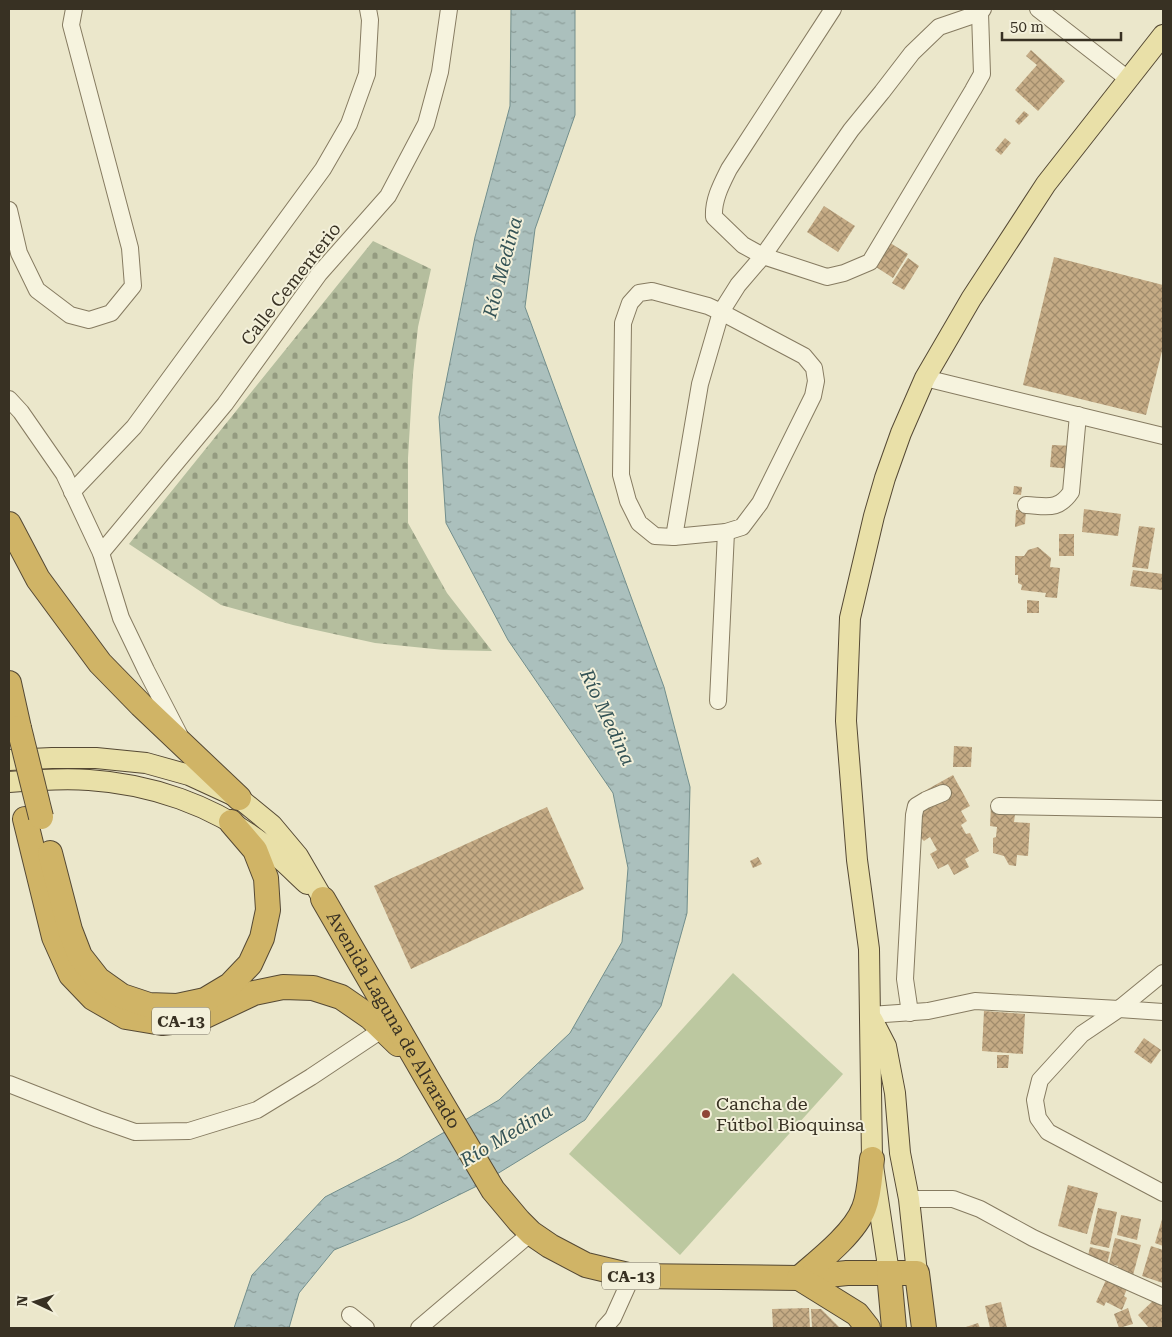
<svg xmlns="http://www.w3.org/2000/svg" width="1172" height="1337" viewBox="0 0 1172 1337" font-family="'Roboto Serif',serif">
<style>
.cemetery{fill:url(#cemetery-stones)}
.pitch{fill:#bcc8a0}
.water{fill:url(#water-ripples);stroke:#728e8c}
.building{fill:url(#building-cross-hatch)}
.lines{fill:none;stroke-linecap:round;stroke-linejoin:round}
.minor-casing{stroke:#867b61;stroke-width:18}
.major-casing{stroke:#554934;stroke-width:22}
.highway-casing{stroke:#554934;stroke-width:26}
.minor{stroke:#f6f3de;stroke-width:16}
.major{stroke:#e9e0a8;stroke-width:20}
.highway{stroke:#d0b466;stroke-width:24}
.highway-bridge-casing{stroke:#554934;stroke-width:26;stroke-linecap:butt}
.highway-bridge{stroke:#d0b466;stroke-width:24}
.poi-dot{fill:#8f4537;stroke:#f3f0da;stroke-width:2}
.labels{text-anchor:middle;stroke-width:4;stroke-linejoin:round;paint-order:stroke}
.shield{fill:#f3f0da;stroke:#706a5a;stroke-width:1}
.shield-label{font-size:16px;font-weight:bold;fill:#383123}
.street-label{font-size:18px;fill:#383123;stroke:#f3f0da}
.poi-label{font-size:18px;fill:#383123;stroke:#f3f0da;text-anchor:start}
.water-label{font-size:19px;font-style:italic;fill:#345356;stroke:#f3f0da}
</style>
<defs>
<pattern id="cemetery-stones" width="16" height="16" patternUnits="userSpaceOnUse" patternTransform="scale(1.25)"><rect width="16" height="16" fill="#b5be9e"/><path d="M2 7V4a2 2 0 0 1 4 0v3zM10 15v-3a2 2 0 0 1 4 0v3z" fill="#949b80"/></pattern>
<pattern id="water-ripples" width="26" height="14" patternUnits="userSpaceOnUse" patternTransform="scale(1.25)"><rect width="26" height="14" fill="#abc0bd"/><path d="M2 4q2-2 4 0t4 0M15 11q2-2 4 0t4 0" fill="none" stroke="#8c9d99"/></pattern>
<pattern id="building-cross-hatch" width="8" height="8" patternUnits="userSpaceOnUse" patternTransform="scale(1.25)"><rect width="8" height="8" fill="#c5ab85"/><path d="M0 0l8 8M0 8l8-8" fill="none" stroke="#a18c6c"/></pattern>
</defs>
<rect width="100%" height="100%" fill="#ebe7cb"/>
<path class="cemetery" d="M373,241L431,269L418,327L413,374L408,458V523L447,593L492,651L444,650L375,643L293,625L221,605L129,544Z"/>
<path class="pitch" d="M733,973L843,1074L680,1255L569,1154Z"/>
<path class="water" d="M511,9H575V115L535,229L525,307L664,687L690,787L687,913L661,1006L585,1120L479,1185L410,1219L334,1250L299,1293L289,1328H234L252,1275L325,1197L397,1160L499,1100L570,1033L622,942L628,868L613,793L508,640L446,523L439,417L475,237L510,106Z"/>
<g class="building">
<path d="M1031,50L1065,81L1038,111L1015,90L1037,65L1026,56Z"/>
<path d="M1024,111L1029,115L1019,125L1015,121Z"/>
<path d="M1005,138L1011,143L1001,155L995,150Z"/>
<path d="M824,206L855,226L838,252L807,232Z"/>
<path d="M887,241L908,254L893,278L873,265Z"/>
<path d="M1054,257L1163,285V347L1146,415L1023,385Z"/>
<path d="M908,258L919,266L904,290L892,283Z"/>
<path d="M1052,445L1074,446L1071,469L1050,467Z"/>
<path d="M1014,486L1022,487L1021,495L1013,494Z"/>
<path d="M1084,509L1121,514L1118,536L1082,532Z"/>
<path d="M1016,510H1026L1025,524L1015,527Z"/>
<path d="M1139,526L1155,528L1148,569L1132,567Z"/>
<rect x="1059" y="534" width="15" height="22"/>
<path d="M1038,547L1051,558L1050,567L1060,568L1057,598L1045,597L1046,593L1021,590L1022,585L1018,583V575H1015V556H1024L1028,550Z"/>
<path d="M1133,570L1163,574L1162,590L1130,586Z"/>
<path d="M1027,600L1039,601V613H1027Z"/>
<path d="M954,746L972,747L971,767H953Z"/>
<path d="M953,775L970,806L961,811L967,821L961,825L966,834L970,833L979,851L965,859L969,867L954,875L948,864L938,869L930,854L937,850L930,837L924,841L921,838L923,797L921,793Z"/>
<path d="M991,805L1016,807L1014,822L1030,823L1028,856L1017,855L1016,866L1009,865L1004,856L993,853V838L996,837L997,827L990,826Z"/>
<path d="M547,807L584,889L411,969L374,886Z"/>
<path d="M758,857L762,864L753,868L750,861Z"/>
<path d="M984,1011L1025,1014L1023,1054L982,1051Z"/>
<path d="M1144,1038L1161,1050L1151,1064L1134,1052Z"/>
<path d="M997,1055H1009L1008,1068H997Z"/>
<path d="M1068,1185L1098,1193L1087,1234L1058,1226Z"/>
<path d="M1098,1208L1117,1212L1109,1248L1090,1244Z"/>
<path d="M1121,1215L1141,1219L1137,1240L1117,1235Z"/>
<path d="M1163,1216V1246L1155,1243Z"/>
<path d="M1115,1238L1141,1245L1132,1279L1116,1275L1118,1266L1109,1264Z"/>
<path d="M1151,1246L1163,1250V1283L1142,1276Z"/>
<path d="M1090,1247L1110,1252L1107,1264L1087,1260Z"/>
<path d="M1106,1280L1127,1289L1124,1296L1127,1298L1122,1310L1106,1302L1104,1306L1096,1302Z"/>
<path d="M1157,1297L1163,1299V1328H1149L1138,1315Z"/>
<path d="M1001,1302L1007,1328H990L985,1306Z"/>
<path d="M809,1308L810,1328H773L772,1309Z"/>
<path d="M1128,1308L1133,1324L1119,1328L1114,1314Z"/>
<path d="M811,1309H821L840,1328H812Z"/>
<path d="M978,1323L980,1328H963Z"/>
</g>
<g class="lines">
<defs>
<g id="minor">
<path d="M833,9L729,169C721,185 713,200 714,217L743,245L763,256L827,277L844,273L870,262L973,90L982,74L980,13L983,9"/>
<path d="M1038,9L1128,79"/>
<path d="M9,210L19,253L37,290L70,315L89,320L111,313L133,286L130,248L71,25L74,9"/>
<path d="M652,291L708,306L721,312L804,356L814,368L816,381L813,396L760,503L742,527L726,532L674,537L655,536L639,523L628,501L621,475L623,323L630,303L639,293Z"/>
<path d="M925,378L1163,436"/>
<path d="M9,399L21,412L64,474L101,553L121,618L146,670L179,734"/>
<path d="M72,492L134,427L323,169L349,124L367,74L370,20L368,9"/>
<path d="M1026,505C1047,506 1058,511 1071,492L1078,415"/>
<path d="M674,537L700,384L721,312L738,285L763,256L851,130L882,92L912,53L939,27L980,13"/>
<path d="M101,553L225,404L319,274L388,196L426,124L440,72L449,9"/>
<path d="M718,701L726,532"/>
<path d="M999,806L1163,809"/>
<path d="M1163,1012L1119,1009L1082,1034L1040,1080L1035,1100L1038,1118L1048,1132L1163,1193"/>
<path d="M910,1013L905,979L914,815L916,806L926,800L943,793"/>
<path d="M870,1015L928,1011L975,1001L1119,1009L1163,973"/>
<path d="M9,1084L98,1119L135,1132L189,1131L257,1110L311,1077L383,1029"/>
<path d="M909,1199H953L980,1209L1033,1238L1080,1260L1163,1297"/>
<path d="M350,1315L366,1328"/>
<path d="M419,1328L531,1233"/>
<path d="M604,1328L613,1318L632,1276"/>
</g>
<g id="major">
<path d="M9,760L52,758H96L146,763L189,775L239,798L272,825L298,856L323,899"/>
<path d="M9,782C35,780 62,778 89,780C151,784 212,805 262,843C278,856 292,870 307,884"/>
<path d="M872,1019L886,1046L895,1093L900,1153L909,1199L917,1273"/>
<path d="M889,1273L872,1159L869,949L857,860L846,721L850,618L874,516L885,478L901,433L925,378L971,299L1046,184L1163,35"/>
</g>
<g id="highway">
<path d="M9,524L38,579L100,663L141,705L239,798"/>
<path d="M9,683L19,728"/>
<path d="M25,819L54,937L71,975L93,998L126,1017L162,1023L199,1019L254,993L283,987L313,988L341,997L370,1017L398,1044"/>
<path d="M50,853L70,930L80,956L98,979L122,996L149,1005L177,1006L205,1000L230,985L250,964L262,938L268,910L266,878L255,850L231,822"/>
<path id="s1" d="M323,899L428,1080L493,1190L519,1221L531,1233L550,1246L586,1265L632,1276L799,1278L847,1273H917L924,1328"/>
<path d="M889,1273L894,1328"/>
<path d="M799,1278C819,1261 855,1233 864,1208C870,1193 870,1175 872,1159"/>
<path d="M799,1278L857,1314L868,1328"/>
</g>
</defs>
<use href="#minor" class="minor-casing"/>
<use href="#major" class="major-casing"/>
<use href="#highway" class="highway-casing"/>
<use href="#minor" class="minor"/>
<use href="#major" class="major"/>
<use href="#highway" class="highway"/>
<defs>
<path id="highway-bridge" d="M19,728L41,817"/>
</defs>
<use href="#highway-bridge" class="highway-bridge-casing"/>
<use href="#highway-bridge" class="highway-bridge"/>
</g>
<circle class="poi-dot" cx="706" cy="1114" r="5"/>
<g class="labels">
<g class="shield">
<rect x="152" y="1007.5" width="58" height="27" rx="4"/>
<rect x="602" y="1262.5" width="58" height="27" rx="4"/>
</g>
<g class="shield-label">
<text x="181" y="1027">CA-13</text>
<text x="631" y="1282">CA-13</text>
</g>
<g class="street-label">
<text transform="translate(291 284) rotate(-52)" y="6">Calle Cementerio</text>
<text dy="6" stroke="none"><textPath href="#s1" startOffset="140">Avenida Laguna de Alvarado</textPath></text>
</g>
<g class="poi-label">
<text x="716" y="1110">Cancha de<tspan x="716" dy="21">Fútbol Bioquinsa</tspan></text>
</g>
<g class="water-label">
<text transform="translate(502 267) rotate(-75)" y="7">Río Medina</text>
<text transform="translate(608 717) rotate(65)" y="7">Río Medina</text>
<text transform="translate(506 1135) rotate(-31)" y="7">Río Medina</text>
</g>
</g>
<rect width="1172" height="1337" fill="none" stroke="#383123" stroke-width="20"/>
<g transform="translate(35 1302) rotate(274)" stroke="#f3f0da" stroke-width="4" paint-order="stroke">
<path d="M0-4L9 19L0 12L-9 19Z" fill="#383123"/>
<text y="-8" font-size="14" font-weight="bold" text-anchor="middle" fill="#383123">N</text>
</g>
<path d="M1002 32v8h119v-8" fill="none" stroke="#383123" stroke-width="2.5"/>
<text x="1010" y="32" font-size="15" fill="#383123" stroke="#f3f0da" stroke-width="4" paint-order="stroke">50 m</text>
</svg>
